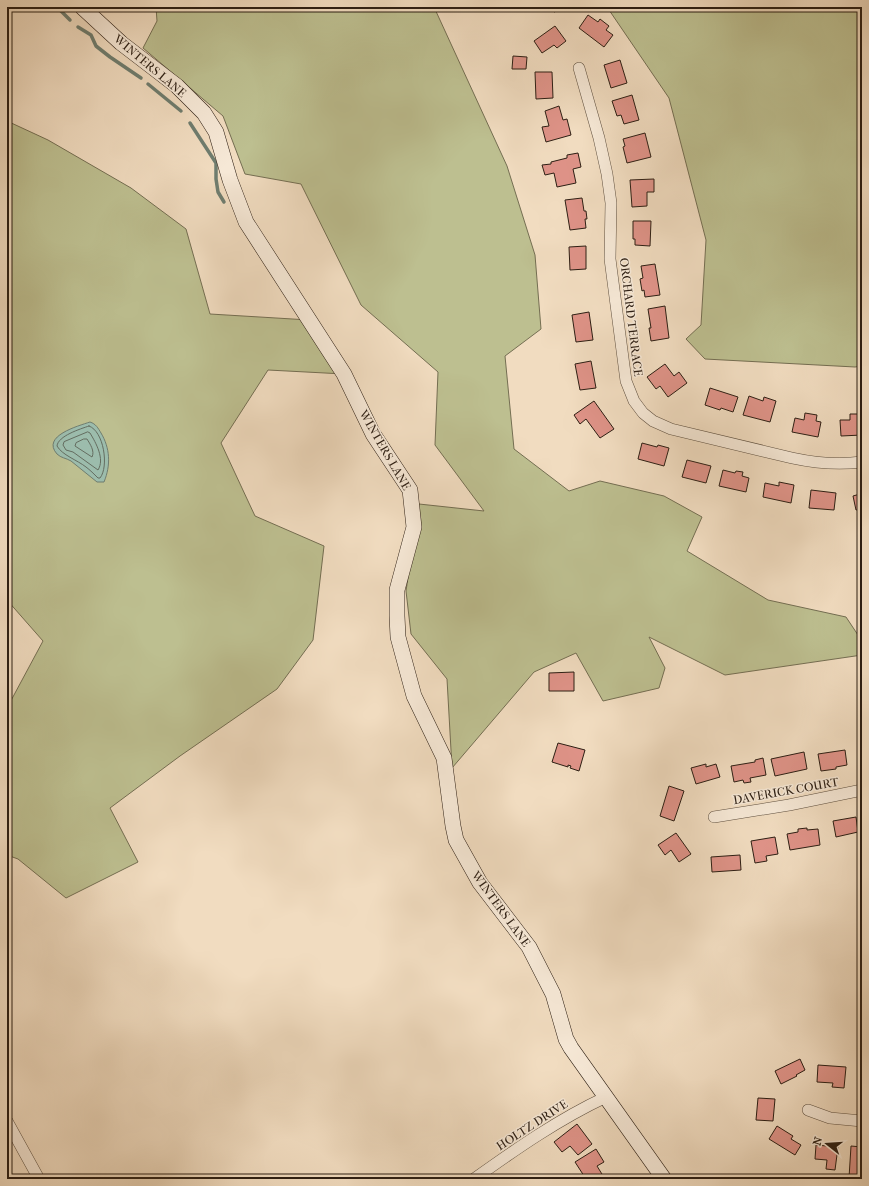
<svg xmlns="http://www.w3.org/2000/svg" width="869" height="1186" viewBox="0 0 869 1186" font-family="'IM FELL French Canon',serif">
<style>
.green{fill:#bdbf90;stroke:#746e52}
.water{fill:#9cbcac;stroke:#6f7d6f}
.lines{fill:none;stroke-linecap:round;stroke-linejoin:round}
.shore{stroke:#646d60;stroke-width:1}
.stream{stroke:#6f7d6f;stroke-width:3.5}
.building{fill:#df9388;stroke:#2c1e13}
.street-casing{stroke:#5d4e3e;stroke-width:12}
.secondary-casing{stroke:#2c1e13;stroke-width:16}
.street{stroke:#f6e8d6;stroke-width:11}
.secondary{stroke:#f6e8d6;stroke-width:15}
.labels{text-anchor:middle;stroke-width:3;stroke-linejoin:round;paint-order:stroke}
.street-label{font-size:12px;fill:#2c1e13;stroke:#f6e8d6}
</style>
<rect width="100%" height="100%" fill="#f1dcc0"/>
<filter id="stains"><feTurbulence type="fractalNoise" baseFrequency=".005" numOctaves="4"/><feColorMatrix values="0 0 0 0 .2 0 0 0 0 .09 0 0 0 0 .02 0 0 0 .5 -.17"/></filter>
<radialGradient id="worn" r=".72"><stop offset=".6" stop-color="#630" stop-opacity="0"/><stop offset="1" stop-color="#630" stop-opacity=".3"/></radialGradient>
<g class="green">
<path d="M156,7H434L507,166L535,255L541,329L505,356L514,449L569,491L600,481L664,496L702,517L687,551L768,600L846,617L862,641V655L725,675L649,637L665,668L659,688L603,701L576,653L534,672L452,768L447,679L411,634L406,591L419,504L484,511L435,445L438,372L361,305L301,184L245,174L223,116L143,48L157,21Z"/>
<path d="M607,7H862V366L855,367L705,359L686,339L701,325L706,240L669,98Z"/>
<path d="M7,121L48,140L131,188L186,229L210,314L309,320L344,374L268,370L221,443L255,516L324,546L313,640L277,689L180,756L110,808L138,862L66,898L18,859L7,855V708L43,641L7,600Z"/>
</g>
<path class="water" d="M90,422C96,424 98,428 101,433C110,448 111,465 104,482H97C88,475 80,468 71,461C66,458 61,458 57,454C41,436 78,426 90,422Z"/>
<g class="lines">
<g class="shore">
<path d="M89,426C104,431 109,467 100,478H98C94,474 90,470 86,467C77,460 62,455 57,446C58,436 80,429 89,426Z"/>
<path d="M88,432L90,433C96,443 105,459 98,470L73,452L66,450L63,445L64,442Z"/>
<path d="M84,439H87C90,444 95,451 92,457L75,446L76,443Z"/>
</g>
<g class="stream">
<path d="M57,7L70,20"/>
<path d="M78,27L91,35L96,46L110,57L141,78"/>
<path d="M148,84L181,111"/>
<path d="M190,123L216,163V179L218,192L224,202"/>
</g>
</g>
<g class="building">
<path d="M553,7H566V8L554,12Z"/>
<path d="M588,15L598,22L600,19L609,26L606,30L613,35L604,47L579,28Z"/>
<path d="M555,26L566,41L557,48L554,45L542,53L534,41Z"/>
<path d="M513,56L527,57L526,69H512Z"/>
<path d="M620,60L627,83L611,88L604,65Z"/>
<path d="M535,72H552L553,98L536,99Z"/>
<path d="M632,95L639,120L624,124L621,115L617,116L612,101Z"/>
<path d="M559,106L563,120L567,119L571,135L546,142L542,127L549,126L545,111Z"/>
<path d="M645,133L651,157L627,163L623,147L625,146L623,139Z"/>
<path d="M578,153L581,167L573,169L576,183L557,187L554,173L545,175L542,165L551,164V162L567,158V155Z"/>
<path d="M654,179V192H647V206L632,207L630,180Z"/>
<path d="M582,198L584,211H586L587,219H585L586,228L570,230L565,200Z"/>
<path d="M633,221H651L650,246L635,245V239H633Z"/>
<path d="M586,246V269L570,270L569,247Z"/>
<path d="M655,264L660,295L645,297L644,290L642,291L640,279L643,278L641,266Z"/>
<path d="M665,306L669,338L651,341L649,328H651L648,309Z"/>
<path d="M589,312L593,340L576,342L572,315Z"/>
<path d="M591,361L596,388L580,390L575,364Z"/>
<path d="M665,364L674,376L679,372L687,383L668,397L660,386L656,389L647,377Z"/>
<path d="M710,388L738,397L733,412L721,408L720,410L705,405Z"/>
<path d="M749,396L763,401L764,397L776,401L770,422L743,415Z"/>
<path d="M594,401L614,429L600,438L586,419L580,424L574,415Z"/>
<path d="M805,413L817,415L816,421L821,422L818,437L792,432L795,418L804,420Z"/>
<path d="M850,414H861L862,435L841,436L840,420H850Z"/>
<path d="M642,443L657,447L658,445L669,448L664,466L638,459Z"/>
<path d="M687,460L711,466L706,483L682,477Z"/>
<path d="M723,470L735,473L736,471L743,472L742,476L749,478L746,492L719,486Z"/>
<path d="M779,482L794,485L791,503L763,497L765,483L779,486Z"/>
<path d="M811,490L836,493L834,510L809,508Z"/>
<path d="M860,492H862V509L856,510L853,496L860,494Z"/>
<path d="M574,672V691H549V673Z"/>
<path d="M558,743L585,750L579,771L570,768L571,766L568,765V767L552,762Z"/>
<path d="M858,743H862V761Z"/>
<path d="M845,750L847,765L836,767V769L821,771L818,754Z"/>
<path d="M804,752L807,769L775,776L771,759Z"/>
<path d="M763,758L766,775L750,778L751,782L744,783L743,780L734,782L731,766L755,762V760Z"/>
<path d="M706,764V767L716,764L720,777L696,784L691,768Z"/>
<path d="M669,786L684,791L674,821L660,816Z"/>
<path d="M856,817L858,832L836,837L833,821Z"/>
<path d="M807,828V830L818,829L820,845L790,850L787,834L798,832V829Z"/>
<path d="M676,833L691,854L679,862L671,850L665,855L658,845Z"/>
<path d="M775,837L778,854L766,856L767,861L755,863L751,841Z"/>
<path d="M740,855L741,870L712,872L711,857Z"/>
<path d="M800,1059L805,1070L796,1075L797,1076L781,1084L775,1071Z"/>
<path d="M818,1065L846,1067L844,1088L832,1087L833,1083L817,1082Z"/>
<path d="M758,1098L775,1099L773,1121L756,1120Z"/>
<path d="M577,1124L592,1144L578,1155L570,1146L562,1152L554,1142Z"/>
<path d="M777,1126L793,1136L791,1139L801,1145L795,1155L769,1139Z"/>
<path d="M816,1145L838,1147L835,1170L826,1169L827,1160L815,1159Z"/>
<path d="M851,1146L862,1147V1178H849Z"/>
<path d="M596,1149L604,1162L597,1166L605,1179H586L575,1162Z"/>
</g>
<g class="lines">
<defs>
<g id="street">
<path d="M579,68L599,138L607,174L611,203L610,259L626,381L634,401L643,413L653,421L671,429L792,458C815,463 838,465 862,462"/>
<path d="M714,817L789,805L862,790"/>
<path d="M808,1110L830,1118L862,1121"/>
<path d="M7,1121L39,1179"/>
<path d="M474,1179C516,1149 559,1119 606,1097"/>
</g>
<path id="secondary" d="M82,7L121,43L177,86L204,113L216,132L230,180L246,222L344,374L373,434L410,490L414,527L397,590V616L398,637L414,696L444,758L453,826L456,840L480,883L529,947L553,994L566,1039L571,1048L664,1179"/>
</defs>
<use href="#street" class="street-casing"/>
<use href="#secondary" class="secondary-casing"/>
<use href="#street" class="street"/>
<use href="#secondary" class="secondary"/>
</g>
<g class="labels">
<g class="street-label">
<text transform="translate(150 66) rotate(40)" y="4">WINTERS LANE</text>
<text transform="translate(631 317) rotate(83)" y="4">ORCHARD TERRACE</text>
<text transform="translate(385 450) rotate(60)" y="4">WINTERS LANE</text>
<text transform="translate(786 791) rotate(-10)" y="4">DAVERICK COURT</text>
<text transform="translate(501 909) rotate(54)" y="4">WINTERS LANE</text>
<text transform="translate(532 1125) rotate(-33)" y="4">HOLTZ DRIVE</text>
</g>
</g>
<rect width="869" height="1186" fill="none" stroke="#f1dcc0" stroke-width="24"/>
<rect x="8" y="8" width="853" height="1170" fill="none" stroke="#2c1e13" stroke-width="2"/>
<rect x="12" y="12" width="845" height="1162" fill="none" stroke="#2c1e13"/>
<g transform="translate(827 1144) rotate(287)" stroke="#f6e8d6" stroke-width="3" paint-order="stroke">
<path d="M0-3L7 15L0 10L-7 15Z" fill="#2c1e13"/>
<text y="-6" font-size="11" font-weight="bold" text-anchor="middle" fill="#2c1e13">N</text>
</g>
<rect width="100%" height="100%" filter="url(#stains)"/>
<rect width="100%" height="100%" fill="url(#worn)"/>
</svg>
